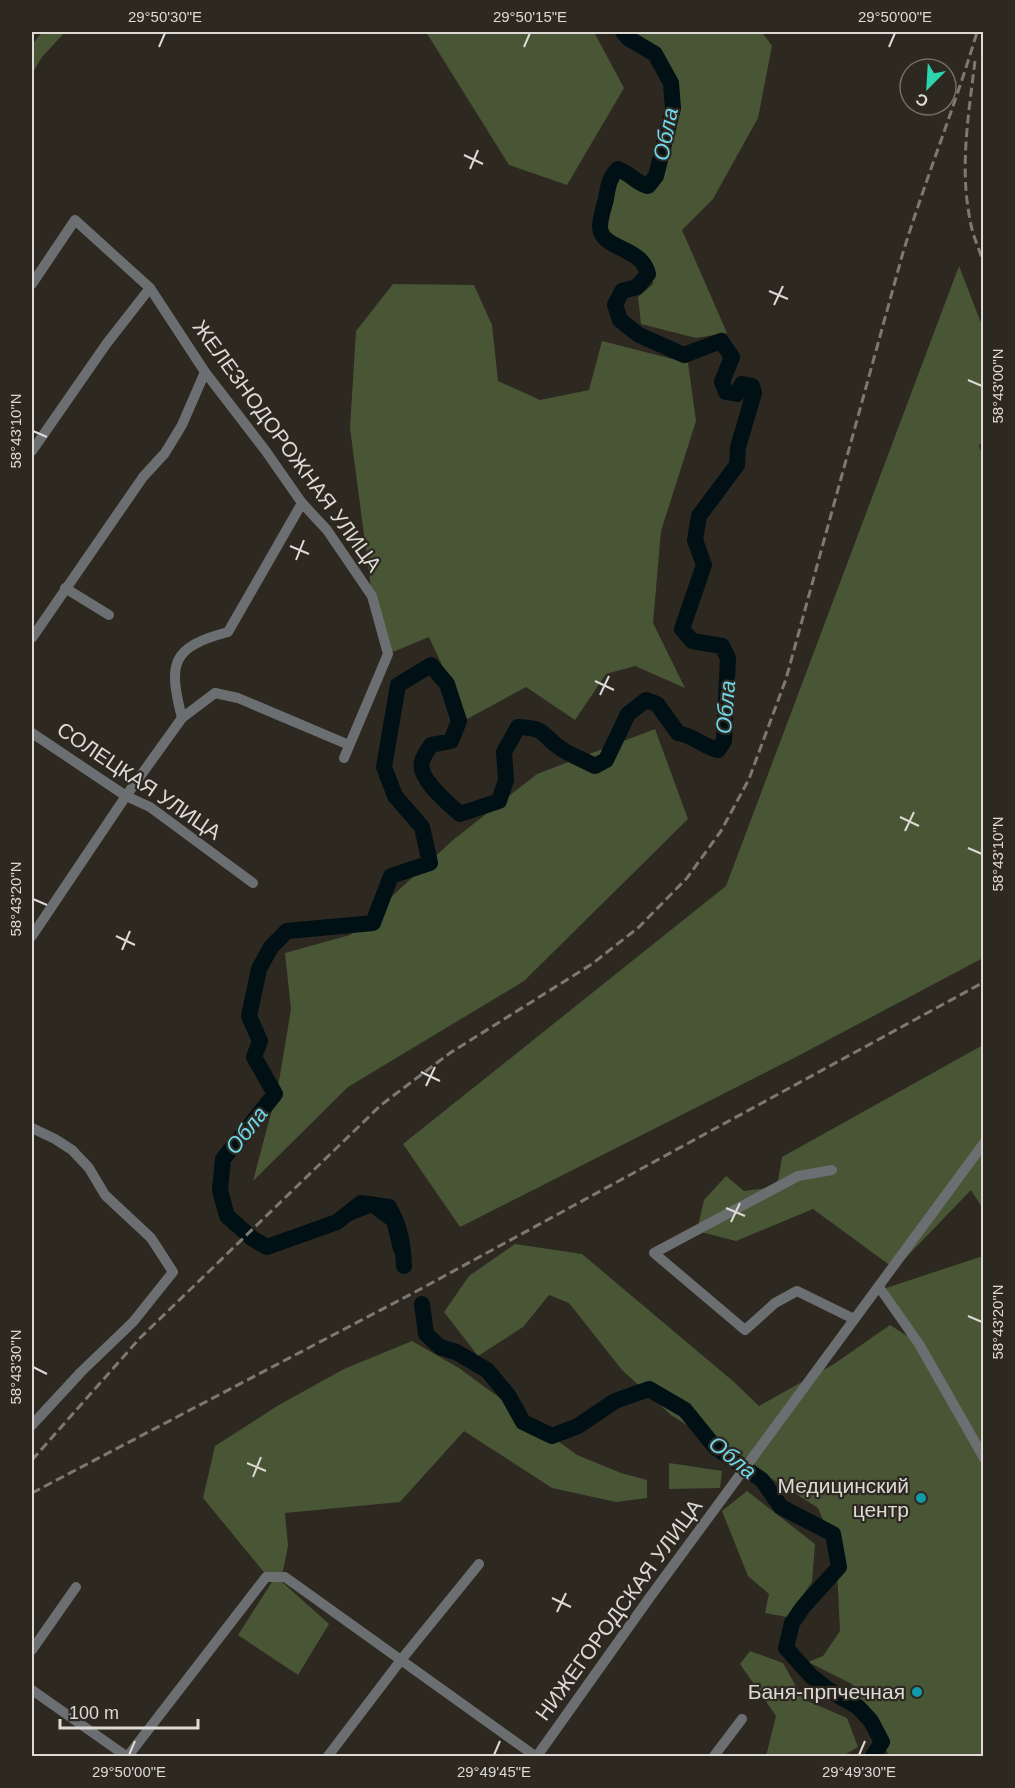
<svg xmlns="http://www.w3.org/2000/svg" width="1015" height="1788" viewBox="0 0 1015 1788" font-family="Arial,sans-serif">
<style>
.green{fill:#485635}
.water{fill:#001014}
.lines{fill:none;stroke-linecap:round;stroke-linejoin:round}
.river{stroke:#001014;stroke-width:16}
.minor{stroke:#6c6f72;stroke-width:10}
.rail{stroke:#7c7872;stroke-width:3;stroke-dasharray:9 4.5;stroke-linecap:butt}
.ticks{fill:none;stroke:#dddad5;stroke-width:2}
.culture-dot{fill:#0f9aa8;stroke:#2d2820;stroke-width:2}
.labels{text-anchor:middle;stroke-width:4.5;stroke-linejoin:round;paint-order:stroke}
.street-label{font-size:21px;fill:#dddad5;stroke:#2d2820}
.poi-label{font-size:21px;fill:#dddad5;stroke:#2d2820;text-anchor:end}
.water-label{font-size:22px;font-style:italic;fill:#70d6ea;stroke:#2d2820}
.neatline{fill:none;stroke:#dddad5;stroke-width:2}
.ticks-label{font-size:15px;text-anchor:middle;fill:#dddad5}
</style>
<rect width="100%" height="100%" fill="#2d2820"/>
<g class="green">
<path d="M42,32H65L42,57L32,74V45Z"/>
<path d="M426,32H594L624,88L567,185L509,165Z"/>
<path d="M628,32H762L772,46L758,118L713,199L682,230L727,333L696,338L641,324L638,297L653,284L649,262L631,246L607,235L604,227L615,177L619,174C634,179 631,188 650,190L660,178L677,108L676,81L659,51Z"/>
<path d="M959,266L983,328L984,440L979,445L984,462L983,958L796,1057L460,1227L403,1144L726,886Z"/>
<path d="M393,284L474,285L492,325L498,381L540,400L589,390L602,341L688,363L696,421L661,531L653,623L685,688L635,666L606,674L575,720L526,687L467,719L429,637L388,654L372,596L350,428L356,331Z"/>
<path d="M655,729L688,819L524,981L348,1087L253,1181L278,1087L291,1009L285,953L350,935L453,840L537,774Z"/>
<path d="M983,1045V1209L971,1190L895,1269L813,1209L736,1241L697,1231L704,1200L726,1176L744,1191L777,1187L782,1157Z"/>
<path d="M515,1244L582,1254L734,1382L759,1406L834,1364L890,1325L918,1343L886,1288L983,1256V1756H890L873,1731L852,1684L808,1662L823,1656L840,1631L836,1550L818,1508L671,1415L622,1370L569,1303L549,1295L523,1327L478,1356L444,1312L469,1276Z"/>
<path d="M412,1341L459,1368L577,1455L621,1473L647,1480V1498L616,1502L552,1488L464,1431L400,1502L285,1513L288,1546L281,1581L329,1624L298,1675L238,1635L272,1582L203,1498L215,1446L279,1405L344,1369Z"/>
<path d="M669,1463L722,1471L720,1488L669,1489Z"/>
<path d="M747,1491L815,1544L812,1582L787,1617L765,1613L769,1594L748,1576L722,1511Z"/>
<path d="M750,1651L783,1663L803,1699L847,1718L858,1747L843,1756H766L776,1716L740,1664Z"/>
</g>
<path class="water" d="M361,1203L389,1207C400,1226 403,1244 404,1266L400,1265L393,1250L387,1225L371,1213L307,1237L292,1246L265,1255L267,1247L337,1222Z"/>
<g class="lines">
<g class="river">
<path d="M404,1266C403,1244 400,1226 389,1207L361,1203L337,1222L267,1247L253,1239L227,1216L220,1190L223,1159L275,1094L254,1057L260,1041L249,1016L259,969L271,947L287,931L373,923L391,876L430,863L422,827L395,796L384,767L398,685L431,665L447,684L459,721L451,741L431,745C428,750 423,756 422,762C417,778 449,804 460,814L499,801L506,780L504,752L518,727C547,728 540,734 560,748C570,755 584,760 595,766L606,760L628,714L646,700L657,704L678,733C694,736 703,746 718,750L724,741L728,658L722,646L692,641L682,629L704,565L695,540L699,516L737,465L738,447L754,393L752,386L742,384L737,394L726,392L722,382L732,357L721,341L684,355L639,335L620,320L615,305L622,291L637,287L648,274C642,246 601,250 600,227C600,218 604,207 606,199C608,187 609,177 618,169C632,174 636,184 648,186L656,176L673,108L671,83L655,54L628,38L623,32"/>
<path d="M422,1304L426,1334L440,1347L456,1352L487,1370L508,1395L523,1422L552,1436L578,1426L615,1401L649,1389L685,1410L715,1447L762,1480L781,1507L833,1534L839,1567L803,1607L792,1623L786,1648L811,1676L829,1690L858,1707L871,1721L882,1742L873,1756"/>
</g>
<g class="minor">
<path d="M32,284L75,220L150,288L205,372L265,450L302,503L327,530L372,596L388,654L344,758"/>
<path d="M32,451L107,343L150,288"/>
<path d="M65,588L109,615"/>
<path d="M32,638L143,477L165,453L182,425L205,372"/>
<path d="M182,718L215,693L238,698L349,745"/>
<path d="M32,733L126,796L150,807L253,883"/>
<path d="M32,936L126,796L182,718C168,663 171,647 228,632L302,503"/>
<path d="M32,1128L55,1139L72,1150L89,1168L105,1195L151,1238L173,1272L133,1322L81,1372L32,1425"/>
<path d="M832,1170L798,1176L654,1253L745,1330L775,1303L797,1291L854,1319"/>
<path d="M879,1287L919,1344L984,1458"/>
<path d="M32,1650L76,1587"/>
<path d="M32,1690L126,1756"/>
<path d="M128,1756L266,1577H285L535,1756"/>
<path d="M328,1756L401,1660L479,1564"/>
<path d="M537,1756L650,1597L984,1143"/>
<path d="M714,1756L742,1719"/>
</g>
<g class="rail">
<path d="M975,61C969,111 960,164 969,214C971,231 978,247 984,263"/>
<path d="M32,1460L140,1338L381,1105L450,1053L592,964L639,927L687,878L721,831L749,779L786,679L902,256C925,180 955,107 977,32"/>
<path d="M32,1493L415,1292L984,982"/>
</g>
</g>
<path class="ticks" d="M159,47L165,33M524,47L530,33M889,47L895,33M464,155L483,164M470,169L478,150M769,291L788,299M774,305L783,286M968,380L982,386M33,431L47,437M290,546L309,554M296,560L304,540M595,681L614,690M600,695L609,676M900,817L919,826M905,831L914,812M968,848L982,854M33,899L47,905M116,936L135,945M122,950L130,931M421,1072L440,1081M426,1086L435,1067M726,1208L745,1216M731,1222L740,1203M968,1316L982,1322M33,1367L47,1374M247,1463L266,1471M253,1477L261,1457M552,1598L571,1607M557,1612L566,1593M129,1755L135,1741M494,1755L500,1741M859,1755L865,1741"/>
<g class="culture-dot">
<circle cx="921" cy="1498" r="6"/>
<circle cx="917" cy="1692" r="6"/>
</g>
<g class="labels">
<g class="street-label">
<text transform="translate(287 446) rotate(54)" y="7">ЖЕЛЕЗНОДОРОЖНАЯ УЛИЦА</text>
<text transform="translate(139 781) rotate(34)" y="7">СОЛЕЦКАЯ УЛИЦА</text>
<text transform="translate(619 1610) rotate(-54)" y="7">НИЖЕГОРОДСКАЯ УЛИЦА</text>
</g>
<g class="poi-label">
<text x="909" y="1493">Медицинский<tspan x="909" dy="24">центр</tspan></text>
<text x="905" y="1699">Баня-прпчечная</text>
</g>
<g class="water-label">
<text transform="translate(665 134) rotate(-79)" y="8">Обла</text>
<text transform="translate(725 707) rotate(-85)" y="8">Обла</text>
<text transform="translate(246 1130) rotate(-52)" y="8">Обла</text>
<text transform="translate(733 1457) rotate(39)" y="8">Обла</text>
</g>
</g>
<rect width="1015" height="1788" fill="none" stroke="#2d2820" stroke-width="66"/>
<g transform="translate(928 87) rotate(204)"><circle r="28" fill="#2d2820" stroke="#736f68" stroke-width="1.5"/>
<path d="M0-4.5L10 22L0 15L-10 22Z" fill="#2cd5ab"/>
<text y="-9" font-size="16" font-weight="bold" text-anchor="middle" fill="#dddad5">С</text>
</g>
<path d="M60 1719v9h138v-9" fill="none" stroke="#dddad5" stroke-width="3"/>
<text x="69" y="1719" font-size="18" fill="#dddad5" stroke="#2d2820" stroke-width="4.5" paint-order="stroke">100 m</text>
<rect x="33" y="33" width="949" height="1722" class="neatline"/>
<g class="ticks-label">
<text x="165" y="22">29°50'30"E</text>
<text x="530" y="22">29°50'15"E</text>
<text x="895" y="22">29°50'00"E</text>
<text transform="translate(998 386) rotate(-90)" y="5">58°43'00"N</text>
<text transform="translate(16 431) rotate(-90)" y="5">58°43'10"N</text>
<text transform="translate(998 854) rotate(-90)" y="5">58°43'10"N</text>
<text transform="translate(16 899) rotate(-90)" y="5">58°43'20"N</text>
<text transform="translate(998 1322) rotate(-90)" y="5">58°43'20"N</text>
<text transform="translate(16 1367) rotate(-90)" y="5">58°43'30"N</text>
<text x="129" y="1777">29°50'00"E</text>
<text x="494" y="1777">29°49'45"E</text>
<text x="859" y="1777">29°49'30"E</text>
</g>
</svg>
